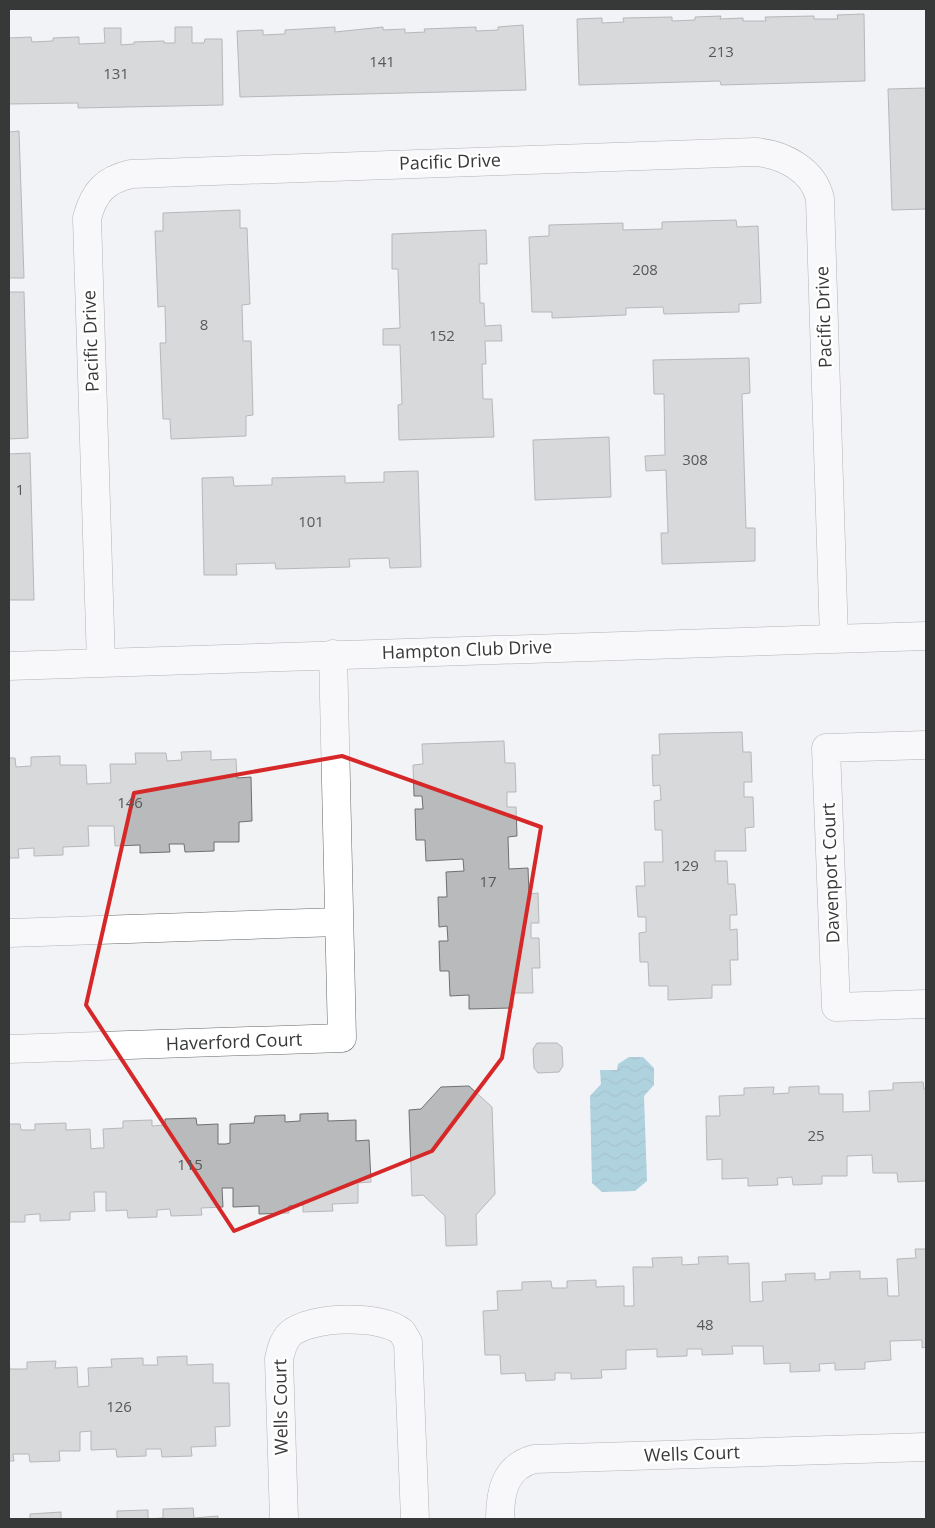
<svg xmlns="http://www.w3.org/2000/svg" width="935" height="1528" viewBox="0 0 935 1528" font-family="'Open Sans',sans-serif">
<style>
.water{fill:url(#water-waves)}
.building{fill:#b9babb;stroke:#6f7071}
.lines{fill:none;stroke-linecap:round;stroke-linejoin:round}
.street-casing{stroke:#676869;stroke-width:29}
.street{stroke:#fff;stroke-width:28}
.marked{fill:none;stroke:#d62828;stroke-width:4;stroke-linejoin:round}
.labels{text-anchor:middle;stroke-width:5;stroke-linejoin:round;paint-order:stroke}
.number-label{font-size:15px;fill:#585859}
.street-label{font-size:18px;fill:#373838;stroke:#fff}
</style>
<defs>
<pattern id="water-waves" width="16" height="10" patternUnits="userSpaceOnUse" patternTransform="scale(1.25)"><rect width="16" height="10" fill="#5daac4"/><path d="M0 5q4-4 8 0t8 0" fill="none" stroke="#4e8ba0"/></pattern>
</defs>
<rect width="100%" height="100%" fill="#f2f3f5"/>
<path class="water" d="M629,1057H643L654,1068V1085L644,1096L647,1181L635,1191L602,1192L592,1183L590,1096L601,1084L600,1070H617L618,1064Z"/>
<g class="building">
<path d="M864,14L865,81L721,85L720,81L579,85L577,19L602,18V23L624,22L623,18L672,17V21L695,20V17L721,16L720,19L743,18V21H766L765,17L814,16V19H838L837,15Z"/>
<path d="M523,25L526,90L240,97L237,31L263,30V35L285,34V30L335,27V32L383,27V30L405,29V33L425,32L424,29L476,27V31L498,30V27Z"/>
<path d="M175,27H192V43H204L205,39H222L223,105L78,108V103L9,104V38L31,37L32,42L53,41V38L79,37V44L105,43L104,28H121V45L134,44V42L164,41V43H175Z"/>
<path d="M926,88V209L892,210L888,89Z"/>
<path d="M19,131L24,278H9V132Z"/>
<path d="M240,210V228H247L250,304L242,305L243,341H251L253,415L246,416V436L171,439L170,419H163L160,343H166L165,306L158,307L155,231H163V213Z"/>
<path d="M736,220L737,227L758,226L761,303L739,304V312L664,314L663,307L626,308V315L552,318V312H532L529,237L549,236V225L623,223V230L662,229V222Z"/>
<path d="M486,230L487,264H479L480,303H484L485,326L501,325L502,341H485L486,364H482L483,399H492L494,437L399,440L398,405L402,404L400,345H383V329L400,328L398,269H392V234Z"/>
<path d="M9,292H24L28,438L9,439Z"/>
<path d="M749,358L750,393L742,394L746,528H755V561L662,564L661,533H668L666,470L646,471L645,456L665,455L664,394H654L653,360Z"/>
<path d="M609,437L611,497L535,500L533,440Z"/>
<path d="M30,453L34,600H9V454Z"/>
<path d="M418,471L421,567L390,568L389,558L349,559L350,567L276,569L275,563L236,564L237,575H204L202,478L233,477L234,486L272,485V478L345,476V483L384,482V472Z"/>
<path d="M742,732L743,752H751L752,782H744V797H753L754,827L745,828L746,851H715V861H727L728,884H735L737,915H730V930L737,929L738,960H730L731,985H712V998L668,1000V986H649L648,962H640L639,933L646,932V917H638L636,886H645L644,862H663L662,830H655L654,801L661,800L660,785L653,786L652,755H660L659,734Z"/>
<path d="M504,741L505,763H515L516,792H507V807H516L517,836L508,837L509,869L528,868L529,894L538,893L539,923H531V938H539L540,968H532L533,993H513V1008L469,1009V995L450,996L449,971H440L439,941H448L447,926L439,927L438,897H447L446,872L464,871L463,859L426,861L425,840H416L415,809H423L422,796H414L413,765L423,764L422,744Z"/>
<path d="M211,751V760L236,759L237,778L251,777L252,821L239,822V842H214V851L185,852L184,844H169L170,852L140,853V845L115,846L114,826H88L89,846L63,847V855L34,856V848L18,849L19,858H9V758H15L16,767L31,766V757L60,756V765H86L87,784L111,783L110,764H136L135,753H166L167,761L182,760L181,752Z"/>
<path d="M537,1043H557L562,1047L563,1066L559,1072L538,1073L534,1068L533,1049Z"/>
<path d="M923,1082L924,1089H926V1181L898,1182L897,1173H873L872,1155L847,1156V1176H822V1184L793,1185L792,1177L777,1178L778,1185L748,1186V1178L722,1179V1159L707,1160L706,1116H720L719,1096L744,1095V1088L774,1087L773,1094L789,1093V1087L819,1086V1094H843V1112L870,1111L869,1091L893,1090V1083Z"/>
<path d="M469,1086L492,1107L495,1194L476,1215L477,1245L446,1246L445,1216L423,1195L412,1196L409,1110L421,1109L441,1087Z"/>
<path d="M328,1113V1121L356,1120V1141L369,1140L371,1182L358,1183V1203L332,1204L333,1211L303,1212V1205L289,1206V1213L259,1214V1206L233,1207V1188H222L223,1207L201,1208L202,1215L171,1216L170,1209L157,1210V1217L128,1218L127,1210L106,1211V1192H94L95,1211L70,1212V1220L40,1221V1214H38L25,1215V1222H9V1124H20L21,1130H35V1124L66,1123V1130L90,1129L91,1149L99,1148H104L103,1129L123,1128V1121L152,1120V1126L165,1125V1119L196,1118L197,1125L218,1124V1144H226L230,1143V1124L254,1123L255,1116L285,1115V1122L300,1121V1114Z"/>
<path d="M915,1249H926V1347L922,1348V1340L890,1341L891,1360L865,1362V1369L835,1370V1363L819,1364L820,1371L790,1372V1363L764,1364L763,1346H732L733,1354L702,1355V1349H687V1356L657,1357V1349L626,1350V1369L601,1370L602,1378L571,1379V1373H555V1380L526,1381L525,1373L501,1374L500,1355H485L483,1311L498,1310L497,1291L522,1290V1282L551,1281L552,1288H567V1281L596,1280V1287L624,1286V1306H634L633,1267H653L652,1258L682,1257V1265L699,1264L698,1257L728,1256V1264L749,1263L750,1302L763,1301L762,1282L786,1281L785,1274L815,1273V1280L830,1279V1272L860,1271V1279L887,1278L888,1296H899L897,1259L916,1258Z"/>
<path d="M187,1356V1365L213,1364V1383H229L230,1426L215,1427L216,1446L191,1447L192,1456L162,1457L161,1449H146V1456L117,1457L116,1449L91,1450V1431L80,1432V1451H59L60,1461L30,1462L29,1454H13L14,1461H9V1363L10,1369H27V1362L56,1361L55,1368L77,1367L78,1387L89,1386L88,1368L112,1367L111,1359L143,1358V1365H158L157,1357Z"/>
<path d="M193,1508L194,1518L218,1516V1519H117V1511L148,1510V1519L163,1518V1509Z"/>
<path d="M61,1512V1519H30V1514Z"/>
</g>
<g class="lines">
<defs>
<g id="street">
<path d="M101,662L87,218C94,192 105,180 131,174L755,152C783,154 814,170 820,199L834,638"/>
<path d="M9,666L926,636"/>
<path d="M926,745L826,748L836,1007L926,1004"/>
<path d="M9,933L338,922"/>
<path d="M9,1049L342,1038L333,654"/>
<path d="M284,1519L279,1359C281,1350 283,1341 290,1334C309,1316 382,1314 402,1332C404,1335 406,1339 408,1342L415,1519"/>
<path d="M500,1519C500,1491 505,1467 534,1459L926,1447"/>
</g>
</defs>
<use href="#street" class="street-casing"/>
<use href="#street" class="street"/>
</g>
<path d="M0 0H935V1528H0ZM342,756L541,827L502,1058L432,1151L234,1231L86,1005L134,793Z" fill="#f2f3f5" fill-opacity=".55" fill-rule="evenodd"/>
<path class="marked" d="M342,756L541,827L502,1058L432,1151L234,1231L86,1005L134,793Z"/>
<g class="labels">
<g class="number-label">
<text x="721" y="57">213</text>
<text x="382" y="67">141</text>
<text x="116" y="79">131</text>
<text x="645" y="275">208</text>
<text x="204" y="330">8</text>
<text x="442" y="341">152</text>
<text x="695" y="465">308</text>
<text x="20" y="495">1</text>
<text x="311" y="527">101</text>
<text x="130" y="808">146</text>
<text x="686" y="871">129</text>
<text x="488" y="887">17</text>
<text x="816" y="1141">25</text>
<text x="190" y="1170">115</text>
<text x="705" y="1330">48</text>
<text x="119" y="1412">126</text>
</g>
<g class="street-label">
<text transform="translate(450 162) rotate(-2)" y="6">Pacific Drive</text>
<text transform="translate(824 317) rotate(-92)" y="6">Pacific Drive</text>
<text transform="translate(91 341) rotate(-92)" y="6">Pacific Drive</text>
<text transform="translate(467 650) rotate(-2)" y="6">Hampton Club Drive</text>
<text transform="translate(831 873) rotate(-92)" y="6">Davenport Court</text>
<text transform="translate(234 1042) rotate(-2)" y="6">Haverford Court</text>
<text transform="translate(281 1407) rotate(-91)" y="6">Wells Court</text>
<text transform="translate(692 1454) rotate(-2)" y="6">Wells Court</text>
</g>
</g>
<rect width="935" height="1528" fill="none" stroke="#373838" stroke-width="20"/>
</svg>
